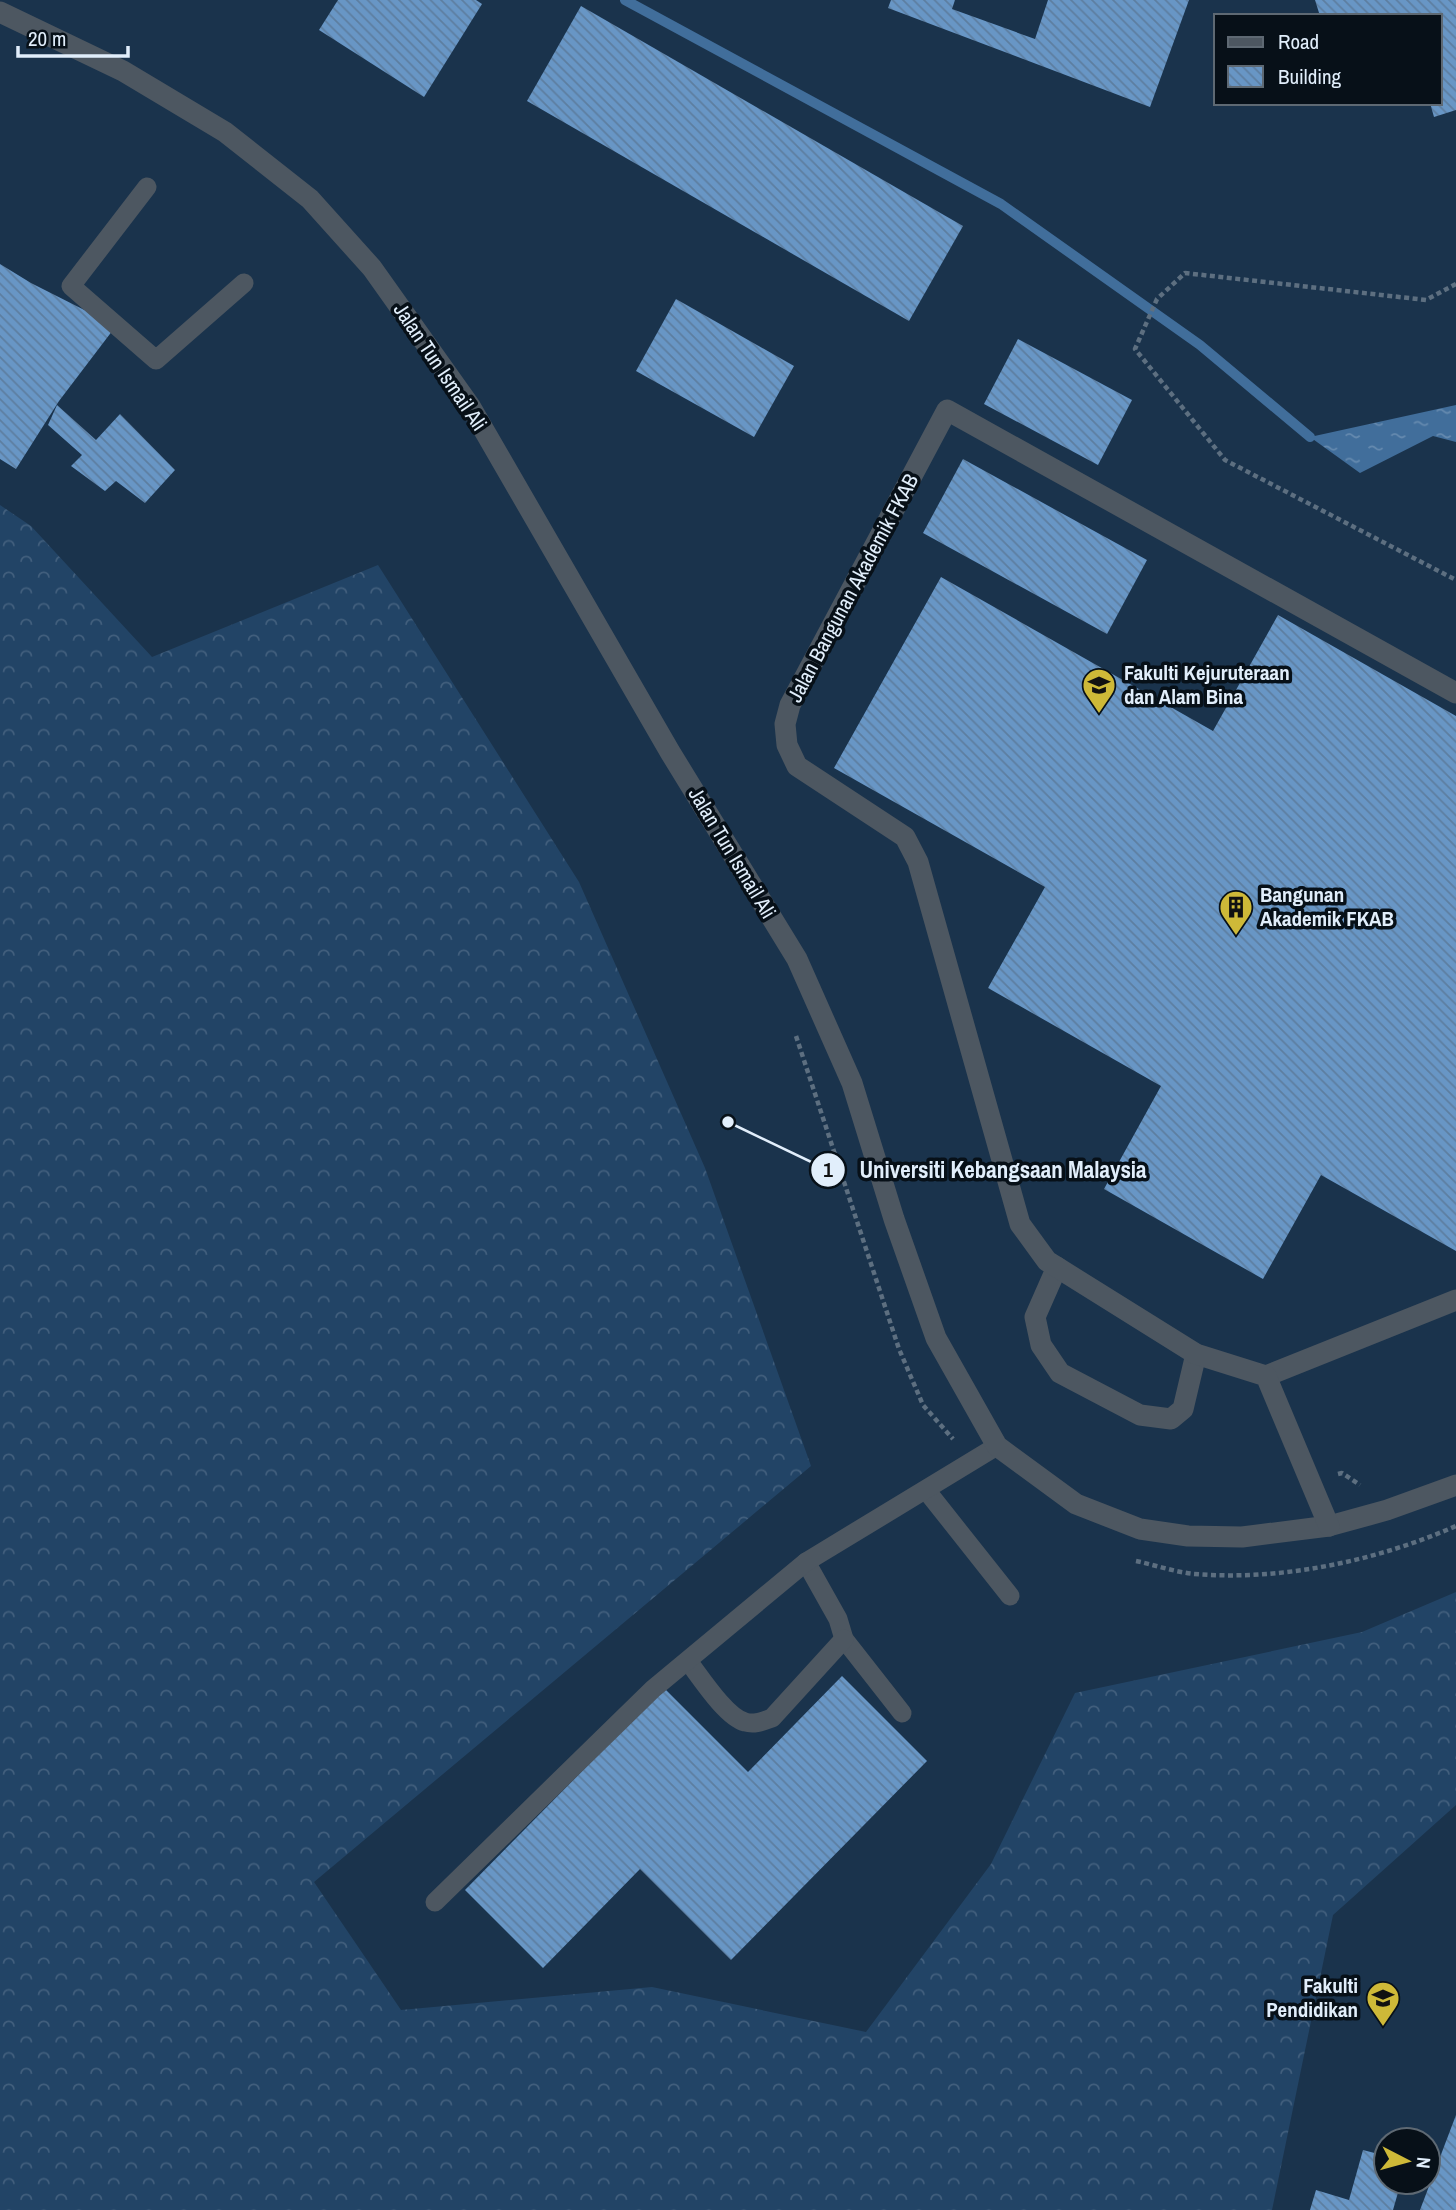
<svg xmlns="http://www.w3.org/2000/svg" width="1456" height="2210" viewBox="0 0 1456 2210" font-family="'Archivo Narrow',sans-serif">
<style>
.built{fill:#1a334c;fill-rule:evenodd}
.forest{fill:url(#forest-crowns)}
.water{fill:url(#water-ripples)}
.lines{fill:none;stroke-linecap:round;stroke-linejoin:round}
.stream{stroke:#416e9b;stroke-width:10}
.building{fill:url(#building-back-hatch)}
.path{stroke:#5d6f80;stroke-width:4.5;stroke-dasharray:5 3.5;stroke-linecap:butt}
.lane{stroke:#4d5761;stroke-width:19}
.street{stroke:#4d5761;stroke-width:21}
.labels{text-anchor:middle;stroke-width:7;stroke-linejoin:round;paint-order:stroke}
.street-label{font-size:21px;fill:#e1eefb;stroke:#071018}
.poi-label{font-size:21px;font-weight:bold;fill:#e1eefb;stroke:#071018;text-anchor:start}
.leader{fill:none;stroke:#e1eefb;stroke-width:2.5}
.callout-dot{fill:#e1eefb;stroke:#071018;stroke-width:2.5}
.mark-label{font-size:21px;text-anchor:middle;font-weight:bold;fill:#111}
.callout-label{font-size:23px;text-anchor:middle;font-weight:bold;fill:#e1eefb;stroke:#071018;stroke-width:7;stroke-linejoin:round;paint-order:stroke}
</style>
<defs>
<pattern id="forest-crowns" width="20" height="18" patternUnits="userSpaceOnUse" patternTransform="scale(1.75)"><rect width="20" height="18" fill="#246"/><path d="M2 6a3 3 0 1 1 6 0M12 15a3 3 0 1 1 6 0" fill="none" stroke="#425f7d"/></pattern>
<pattern id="water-ripples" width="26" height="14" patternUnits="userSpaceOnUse" patternTransform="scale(1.75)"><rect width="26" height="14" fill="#416e9b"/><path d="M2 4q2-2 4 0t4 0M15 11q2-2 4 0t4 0" fill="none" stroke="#658aaf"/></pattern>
<pattern id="building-back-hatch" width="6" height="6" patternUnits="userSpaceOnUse" patternTransform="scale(1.75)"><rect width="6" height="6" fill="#6896c5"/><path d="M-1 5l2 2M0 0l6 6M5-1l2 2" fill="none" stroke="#5d7ea0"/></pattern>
</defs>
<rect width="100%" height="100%" fill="#13273b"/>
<path class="built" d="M0,0H1456V2210H0ZM1216,16H1440V103H1216ZM1386,2140H1428V2182H1386Z"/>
<path class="forest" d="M0,505L31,526L152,657L378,565L579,882L705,1168L811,1466L314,1882L401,2010L652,1987L866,2032L991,1864L1075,1693L1362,1632L1456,1592V1805L1333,1915L1272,2210H0Z"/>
<path class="water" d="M1456,405V442L1433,436L1360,473L1310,437Z"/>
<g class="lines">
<path class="stream" d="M625,0L1001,204L1200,345L1310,437"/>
</g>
<g class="building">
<path d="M338,0H476L482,4L424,97L319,30Z"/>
<path d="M891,0H955L952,9L1035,39L1048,0H1189L1150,107L888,8Z"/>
<path d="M1315,0H1456V110L1434,117L1430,103H1440V16H1320Z"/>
<path d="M581,6L963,226L909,321L527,101Z"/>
<path d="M0,264L31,283L116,326L59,401L16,469L0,459Z"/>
<path d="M676,299L794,366L754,437L636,371Z"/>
<path d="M1018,339L1132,400L1098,465L984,404Z"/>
<path d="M57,405L96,440L120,414L175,470L145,503L116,481L105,491L71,466L82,455L48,425Z"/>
<path d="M963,459L1147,560L1107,634L923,533Z"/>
<path d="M941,577L1213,731L1278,615L1456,716V1251L1321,1175L1263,1279L1104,1189L1161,1086L988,988L1045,887L834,768Z"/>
<path d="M842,1676L927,1761L731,1960L640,1869L543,1968L465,1890L664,1688L748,1772Z"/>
<path d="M1456,2115V2210H1420Z"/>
<path d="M1363,2150L1386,2156V2182H1401L1393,2210H1310L1316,2190L1349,2200Z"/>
</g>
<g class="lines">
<g class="path">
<path d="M1456,284L1426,300L1185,273L1157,299L1135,349L1225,460L1456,580"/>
<path d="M796,1036L899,1349L923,1405L953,1439"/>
<path d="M1338,1474L1342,1473L1360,1485"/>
<path d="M1136,1561C1155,1565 1175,1572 1194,1574C1282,1581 1376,1561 1456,1526"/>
</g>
<g class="lane">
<path d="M147,187L71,286L156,360L244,283"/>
<path d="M926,1490L1010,1596"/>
<path d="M806,1562L838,1619L844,1639L902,1713"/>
<path d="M688,1661C701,1678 726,1717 745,1722C755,1725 763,1721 772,1718L844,1639"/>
<path d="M435,1902L653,1689L806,1562L997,1446"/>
</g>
<g class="street">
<path d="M0,12L123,71L225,132L310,199L372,268L470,406L670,752L797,959L852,1083L894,1219L936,1338L997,1446L1076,1504L1140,1529L1188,1536L1242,1537L1329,1526L1387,1510L1456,1485"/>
<path d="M1057,1267L1035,1317L1041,1345L1060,1373L1140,1415L1171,1419L1183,1409L1196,1354"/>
<path d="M1266,1376L1456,1300"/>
<path d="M1329,1526L1266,1376L1196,1354L1047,1261L1020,1224L918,862L905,837L797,766L787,745L785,724L790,705L947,410L1456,693"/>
</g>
</g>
<defs>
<symbol id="university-pin" viewBox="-11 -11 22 30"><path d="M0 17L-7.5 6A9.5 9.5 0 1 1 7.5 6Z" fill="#ceb938" stroke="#071018"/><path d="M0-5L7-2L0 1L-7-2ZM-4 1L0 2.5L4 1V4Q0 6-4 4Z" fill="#111"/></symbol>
<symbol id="building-pin" viewBox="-11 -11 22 30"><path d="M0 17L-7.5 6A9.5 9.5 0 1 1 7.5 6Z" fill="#ceb938" stroke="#071018"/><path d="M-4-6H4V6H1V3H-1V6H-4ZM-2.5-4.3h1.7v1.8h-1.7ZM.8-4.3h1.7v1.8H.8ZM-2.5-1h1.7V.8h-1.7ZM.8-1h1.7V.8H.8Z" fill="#111"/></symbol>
</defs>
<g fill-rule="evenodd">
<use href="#university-pin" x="1080" y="666" width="38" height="52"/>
<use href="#building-pin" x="1217" y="888" width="38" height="52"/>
<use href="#university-pin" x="1364" y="1979" width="38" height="52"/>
</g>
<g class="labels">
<g class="street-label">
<text transform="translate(440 367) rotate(56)" y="7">Jalan Tun Ismail Ali</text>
<text transform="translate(853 588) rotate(-62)" y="7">Jalan Bangunan Akademik FKAB</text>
<text transform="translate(732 853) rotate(59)" y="7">Jalan Tun Ismail Ali</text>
</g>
<g class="poi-label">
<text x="1124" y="680">Fakulti Kejuruteraan<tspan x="1124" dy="24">dan Alam Bina</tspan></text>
<text x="1260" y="902">Bangunan<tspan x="1260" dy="24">Akademik FKAB</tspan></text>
<text x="1358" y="1993" text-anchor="end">Fakulti<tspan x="1358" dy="24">Pendidikan</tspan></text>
</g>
</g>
<path class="leader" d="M728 1122L828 1170"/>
<g class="callout-dot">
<circle cx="728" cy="1122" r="7"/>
<circle cx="828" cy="1170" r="18"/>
</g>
<g class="mark-label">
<text x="828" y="1177">1</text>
</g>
<g class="callout-label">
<text x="1003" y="1178">Universiti Kebangsaan Malaysia</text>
</g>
<rect x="1214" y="14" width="228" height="91" fill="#071018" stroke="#5e6973" stroke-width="2"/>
<rect x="1228" y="37" width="35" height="10" fill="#4d5761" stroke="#5e6973" stroke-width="2"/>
<text x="1278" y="49" font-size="21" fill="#e1eefb">Road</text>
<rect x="1228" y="66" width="35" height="21" fill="url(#building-back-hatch)" stroke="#5e6973" stroke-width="2"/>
<text x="1278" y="84" font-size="21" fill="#e1eefb">Building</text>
<g transform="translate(1407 2161) rotate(96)"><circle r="33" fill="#071018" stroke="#5e6973" stroke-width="2"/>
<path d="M0-5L12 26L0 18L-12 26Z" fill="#ceb938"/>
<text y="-10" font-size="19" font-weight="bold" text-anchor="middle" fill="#e1eefb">N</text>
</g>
<path d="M18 46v10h110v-10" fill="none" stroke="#e1eefb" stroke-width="3.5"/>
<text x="28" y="46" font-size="21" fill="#e1eefb" stroke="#071018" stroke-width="5" paint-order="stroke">20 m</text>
</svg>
